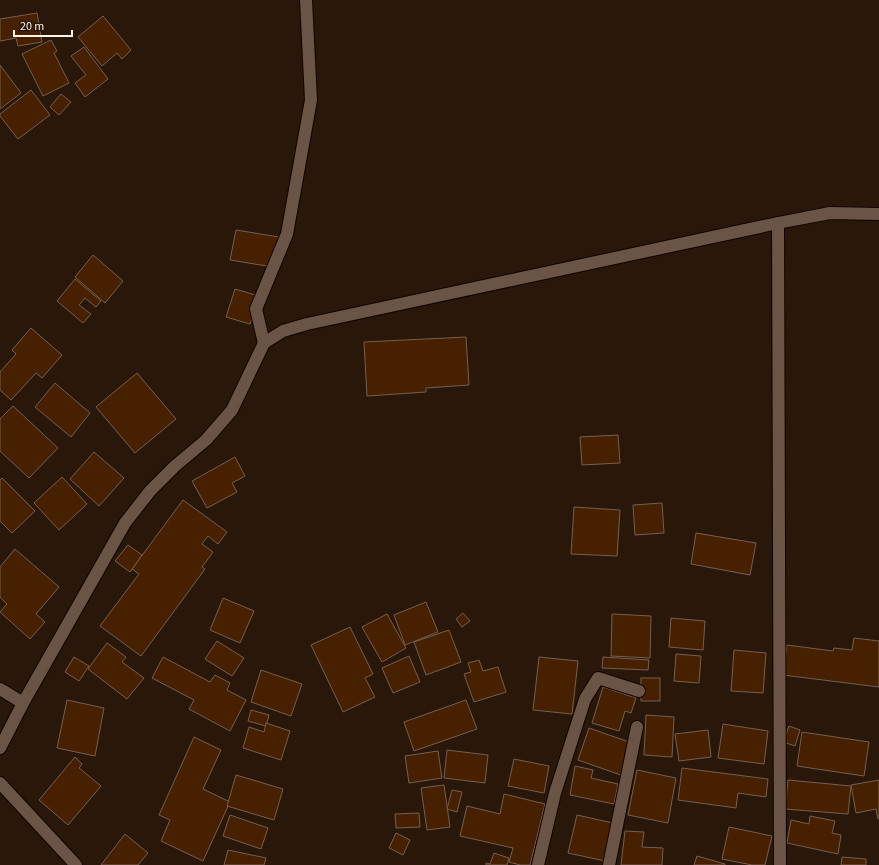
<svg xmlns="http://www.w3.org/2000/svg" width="879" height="865" viewBox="0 0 879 865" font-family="'Source Sans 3',sans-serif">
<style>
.building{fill:#472000;stroke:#755f51}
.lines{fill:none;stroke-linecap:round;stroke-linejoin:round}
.minor-casing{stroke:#110300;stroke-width:14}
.secondary-casing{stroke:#110300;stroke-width:14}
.minor{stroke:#6a5446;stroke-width:12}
.secondary{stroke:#6a5446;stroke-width:12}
</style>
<rect width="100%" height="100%" fill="#29170a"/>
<g class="building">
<path d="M37,13L42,42L18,46L16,38L0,41V19Z"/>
<path d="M103,16L131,50L122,59L117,53L102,66L78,37Z"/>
<path d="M51,40L57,51L54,53L69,83L43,96L22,54Z"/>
<path d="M84,47L108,79L85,97L75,83L86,75L71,56Z"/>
<path d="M0,65L21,93L0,109Z"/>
<path d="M31,90L50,115L18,139L0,116V114Z"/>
<path d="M61,94L71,102L59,115L50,107Z"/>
<path d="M236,230L279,237L273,267L230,260Z"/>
<path d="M93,255L123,281L105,303L75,277Z"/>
<path d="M75,279L101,301L96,307L85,298L79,305L91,314L83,323L57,301Z"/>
<path d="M235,289L259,296L250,324L226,317Z"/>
<path d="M31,328L62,355L42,378L36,373L11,400L0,390V372L16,354L12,350Z"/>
<path d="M466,337L469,385L426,388V392L367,396L364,342Z"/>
<path d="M137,373L176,419L135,453L96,407Z"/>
<path d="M55,383L90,413L71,437L35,407Z"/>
<path d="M13,406L58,448L29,478L0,451V419Z"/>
<path d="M618,435L620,463L582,465L580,437Z"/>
<path d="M94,452L124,478L99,506L70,479Z"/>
<path d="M235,457L245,476L232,483L237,492L207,508L192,481Z"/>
<path d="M62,477L87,504L59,530L34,503Z"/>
<path d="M2,478L35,511L12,533L0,521V480Z"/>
<path d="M183,500L227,532L218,544L208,536L202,544L213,552L202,567L205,569L141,656L100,626L139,574L132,569Z"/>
<path d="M662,503L664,533L635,535L633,505Z"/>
<path d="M574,507L620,510L617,556L571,554Z"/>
<path d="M696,533L756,543L750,575L691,564Z"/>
<path d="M128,545L142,555L130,572L115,561Z"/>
<path d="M15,549L59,587L36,614L45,622L30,639L0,612L7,604L0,597V567Z"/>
<path d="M223,598L254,611L240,643L210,630Z"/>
<path d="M426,602L438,632L405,645L394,615Z"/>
<path d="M463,613L470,621L462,627L456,619Z"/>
<path d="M387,614L406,648L382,662L362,627Z"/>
<path d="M612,614L651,616L650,658L611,656Z"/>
<path d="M671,618L705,621L703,650L669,647Z"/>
<path d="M350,627L373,674L365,678L375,697L343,712L311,645Z"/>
<path d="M449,630L461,662L426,675L414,642Z"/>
<path d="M854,638L879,641V687L783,675L787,645L833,651L834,648L852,650Z"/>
<path d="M217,641L244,658L232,676L205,659Z"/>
<path d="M107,643L126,657L122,662L144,678L127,699L88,669Z"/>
<path d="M734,650L766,653L763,693L731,691Z"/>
<path d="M676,654L701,656L699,683L674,681Z"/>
<path d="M409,656L420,682L393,693L382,668Z"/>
<path d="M74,657L89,666L79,681L65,672Z"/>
<path d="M163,657L210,682L215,675L230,683L227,690L246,700L230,731L189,709L194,700L152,678Z"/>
<path d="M539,657L578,661L572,714L533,710Z"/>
<path d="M603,657L649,660L648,670L602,668Z"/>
<path d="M479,660L483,671L498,667L506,692L474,702L464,674L471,672L468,663Z"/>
<path d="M261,670L302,684L291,716L251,702Z"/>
<rect x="641" y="678" width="19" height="23"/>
<path d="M603,687L636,698L631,713L625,711L619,731L592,723Z"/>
<path d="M67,700L104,708L95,756L57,748Z"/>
<path d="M466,700L477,729L414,751L404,722Z"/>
<path d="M251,710L269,715L266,726L248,721Z"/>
<path d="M646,715L674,717L672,757L644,755Z"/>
<path d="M266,723L290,731L281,760L243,748L249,727L264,732Z"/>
<path d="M723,724L768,731L764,764L718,758Z"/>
<path d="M789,726L800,730L795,746L783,742Z"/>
<path d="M589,728L632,743L621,775L578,760Z"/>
<path d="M708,730L711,757L679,761L675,734Z"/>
<path d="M802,732L869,742L864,776L797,766Z"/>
<path d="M194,737L221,750L203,789L230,802L203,861L161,841L170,820L159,815Z"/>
<path d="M447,750L488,755L485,783L444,778Z"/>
<path d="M438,751L442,778L409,783L405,756Z"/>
<path d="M75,757L82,764L79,768L101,786L68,825L39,800Z"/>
<path d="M514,759L549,766L544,793L508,786Z"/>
<path d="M575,766L593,770L591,778L618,784L614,804L570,795Z"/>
<path d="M682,768L768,779L766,797L738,793L736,808L678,800Z"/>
<path d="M637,770L676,778L668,823L628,815Z"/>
<path d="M236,775L283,789L274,820L227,806Z"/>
<path d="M788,780L851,786L848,814L785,809Z"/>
<path d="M879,780V819H878L876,809L856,813L851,785Z"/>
<path d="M444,785L450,827L427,830L421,788Z"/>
<path d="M452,790L462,792L457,812L447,809Z"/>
<path d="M504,794L545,804L530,865H520L509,862L513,848L460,836L467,806L500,814Z"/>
<path d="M419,813L420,827L396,828L395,814Z"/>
<path d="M230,815L268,828L261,849L223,836Z"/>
<path d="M577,815L613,823L605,861L568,853Z"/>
<path d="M810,816L835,821L832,833L841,835L838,854L787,843L791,820L809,824Z"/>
<path d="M729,827L772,836L765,865H752L722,859Z"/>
<path d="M625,831L644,832L642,847L663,848L662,865H621Z"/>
<path d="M396,833L410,840L403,855L389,848Z"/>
<path d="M125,834L148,853L138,865H101Z"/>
<path d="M228,850L266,858L264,865H224Z"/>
<path d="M494,853L509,858L507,865H486V863L490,864Z"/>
<path d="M697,856L725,864V865H694Z"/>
<path d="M842,857L866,859V865H841Z"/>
</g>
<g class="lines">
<defs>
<g id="minor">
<path d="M778,223L780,865"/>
<path d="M264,343L256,309L287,234L311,100L306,0"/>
<path d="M0,689L23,703"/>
<path d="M0,783L76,865"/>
<path d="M538,865L555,793L585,699L598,678L639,691"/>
<path d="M609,865L637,727"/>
</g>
<path id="secondary" d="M0,748L23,703L125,523L150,491L175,466L206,440L232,410L264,343L283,331L307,324L778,223L830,213L879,214"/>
</defs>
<use href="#minor" class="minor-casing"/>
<use href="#secondary" class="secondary-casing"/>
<use href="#minor" class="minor"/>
<use href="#secondary" class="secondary"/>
</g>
<path d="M14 30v6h58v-6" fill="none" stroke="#fdf3ec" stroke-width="2"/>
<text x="20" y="30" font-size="12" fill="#fdf3ec" stroke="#29170a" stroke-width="3" paint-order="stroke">20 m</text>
</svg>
